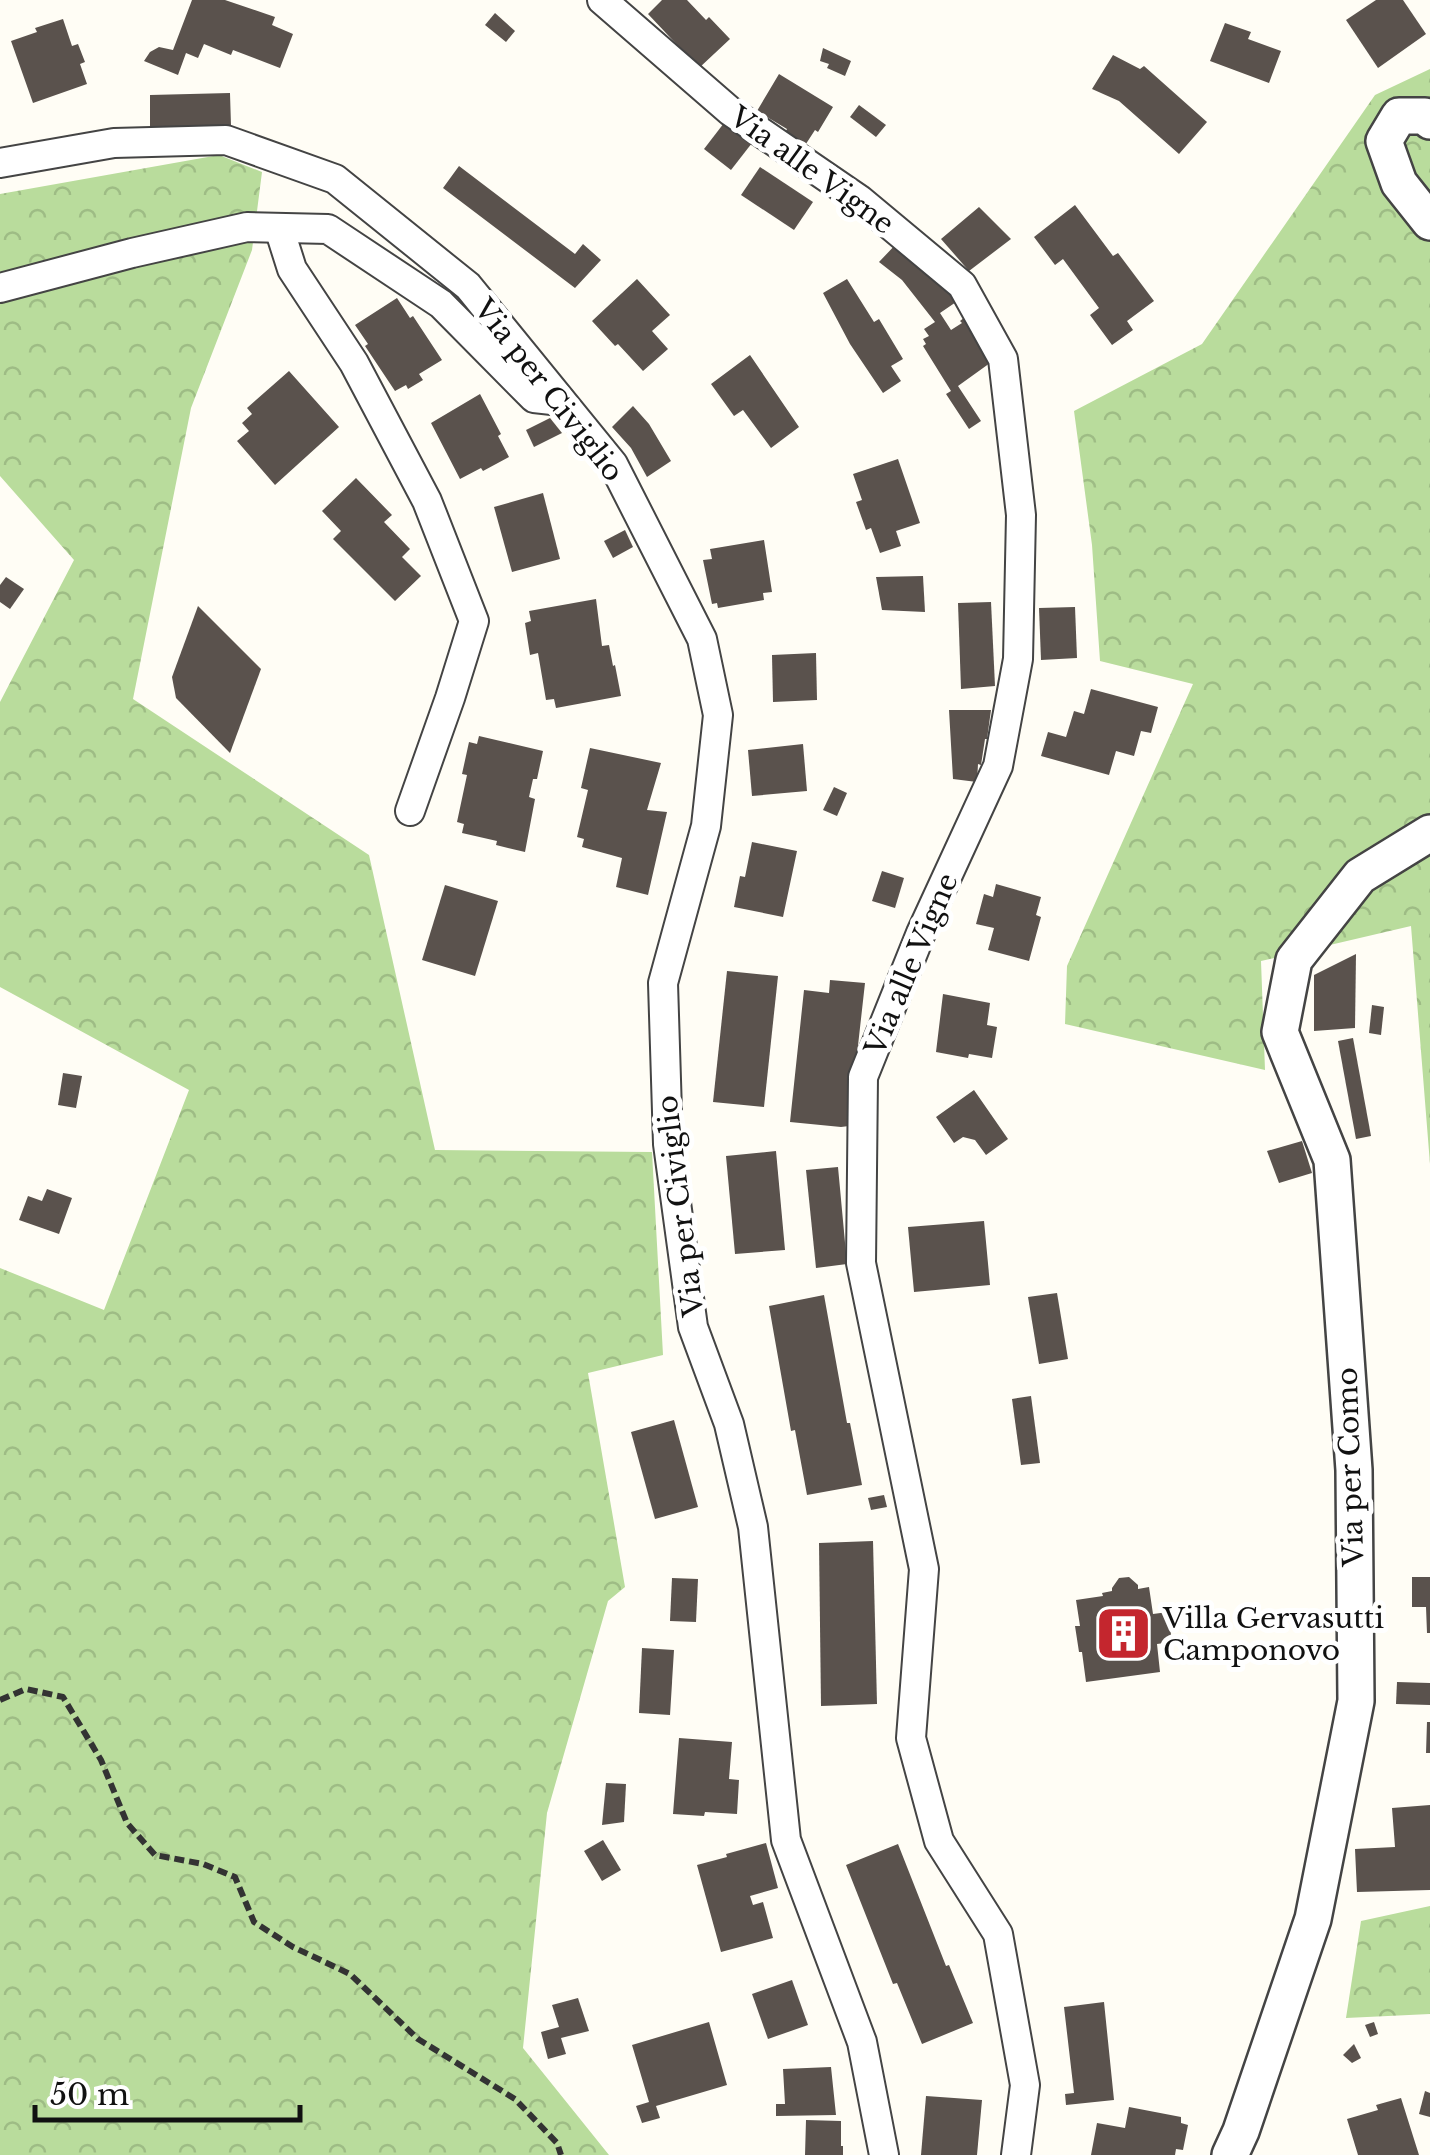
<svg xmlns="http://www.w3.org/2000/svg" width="1430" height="2155" viewBox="0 0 1430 2155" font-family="'Libre Baskerville',serif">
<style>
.forest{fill:url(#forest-crowns)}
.building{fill:#5a524d}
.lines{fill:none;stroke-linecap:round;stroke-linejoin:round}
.minor-casing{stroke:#444;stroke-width:32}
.tertiary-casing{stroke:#444;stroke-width:40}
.path{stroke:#333;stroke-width:6;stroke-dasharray:10 5;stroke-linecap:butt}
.minor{stroke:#fff;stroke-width:28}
.tertiary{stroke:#fff;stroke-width:35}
.labels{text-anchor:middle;stroke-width:10;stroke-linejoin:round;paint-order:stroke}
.street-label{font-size:28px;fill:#111;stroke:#fff}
.poi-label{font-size:28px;fill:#111;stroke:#fff;text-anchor:start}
</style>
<defs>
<pattern id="forest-crowns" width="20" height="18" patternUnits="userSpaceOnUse" patternTransform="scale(2.5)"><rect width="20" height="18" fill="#b9dc9c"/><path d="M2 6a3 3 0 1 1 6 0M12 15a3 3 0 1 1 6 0" fill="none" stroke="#9ebc85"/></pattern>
</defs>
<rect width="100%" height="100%" fill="#fffdf5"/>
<g class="forest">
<path d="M1430,69V1164L1411,926L1261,961L1265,1070L1065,1024L1067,966L1193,684L1100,661L1092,545L1074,411L1202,344L1375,95Z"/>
<path d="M219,155L262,172L252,250L191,408L133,699L369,855L435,1150L652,1152L663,1355L588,1373L625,1587L608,1601L547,1813L523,2048L609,2155H0V1268L104,1310L189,1090L0,987V702L74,560L0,476V194Z"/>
<path d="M1430,1906V2014L1346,2018L1361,1921Z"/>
</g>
<g class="building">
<path d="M192,0H225L275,17L272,25L293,34L280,68L233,50L231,55L204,44L198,58L186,53L178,75L144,61L150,52L159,47L173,50Z"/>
<path d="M662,0H687L706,20L709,17L730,39L699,68L648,14Z"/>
<path d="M1376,0H1403L1426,34L1378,68L1346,20Z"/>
<path d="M495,13L515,31L506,42L485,25Z"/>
<path d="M63,19L72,46L78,44L85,62L80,64L87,84L33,103L11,41L37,32L35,28Z"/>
<path d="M1225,23L1251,32L1248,39L1281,51L1269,83L1210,61Z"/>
<path d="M823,48L851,61L845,76L827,68L829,64L820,61Z"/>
<path d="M1113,55L1140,69L1144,66L1207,122L1179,154L1119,101L1092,89Z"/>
<path d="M779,74L833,107L818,132L815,130L802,150L782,138L787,129L757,111Z"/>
<path d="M230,93L231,126L150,128V95Z"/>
<path d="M859,105L886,125L876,137L850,117Z"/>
<path d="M724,123L752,143L731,170L704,149Z"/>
<path d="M459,166L575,254L583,244L601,260L575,288L443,188Z"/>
<path d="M760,167L813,202L794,230L741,195Z"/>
<path d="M1075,205L1113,256L1118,253L1154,301L1127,321L1133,330L1112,345L1090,315L1099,308L1063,259L1055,265L1034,237Z"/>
<path d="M979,207L1011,239L969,271L941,239Z"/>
<path d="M899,241L959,300L940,313L951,330L962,323L960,321L970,313L984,342L978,345L990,363L958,386L981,421L969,429L946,394L951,391L923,346L926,344L923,339L929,336L924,329L935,322L902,280L879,262Z"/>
<path d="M637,279L670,315L652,331L668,349L643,371L618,344L615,346L592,321Z"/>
<path d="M847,279L874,322L879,319L903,359L891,366L901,381L883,393L850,344L823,293Z"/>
<path d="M397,298L410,318L413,316L442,360L419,374L423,380L408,389L406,385L395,391L365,346L368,344L355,325Z"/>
<path d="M750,355L799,427L771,448L743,410L734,416L711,384Z"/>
<path d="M289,371L339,427L275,485L237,441L249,431L242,423L252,414L247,408Z"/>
<path d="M480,394L501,434L498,436L509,457L483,471L481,468L460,479L431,423Z"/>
<path d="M633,406L649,424L671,461L647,477L631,448L612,427Z"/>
<path d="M550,418L562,433L534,447L526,430Z"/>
<path d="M898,459L920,523L896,531L901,546L880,553L871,528L866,530L856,502L862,500L853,474Z"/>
<path d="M356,478L392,515L384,522L410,549L402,557L421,576L395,601L333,539L341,531L322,511Z"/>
<path d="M543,493L560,559L512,572L494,507Z"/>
<path d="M625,530L633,547L613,558L604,541Z"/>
<path d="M764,540L772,592L763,593L764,600L718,608L717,603L712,604L703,560L712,559L710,549Z"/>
<path d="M923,576L925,612L882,610L876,577Z"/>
<path d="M6,577L24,589L10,609L0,602V585Z"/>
<path d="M596,599L602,646L609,645L613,666L615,665L621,696L556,708L554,699L546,700L538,653L530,655L525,623L531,621L529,611Z"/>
<path d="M991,602L995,686L961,689L958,603Z"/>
<path d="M198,606L261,669L230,753L176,698L172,677Z"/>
<path d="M1075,607L1077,658L1041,660L1039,608Z"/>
<path d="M816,653L817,700L773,702L772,655Z"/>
<path d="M1091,689L1158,707L1151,733L1141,731L1134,756L1116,751L1109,775L1041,756L1048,732L1066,737L1074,711L1084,714Z"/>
<path d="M949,710H991L987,739H985L981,765L978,764L977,782L953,779Z"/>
<path d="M479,736L543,751L537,779H533L529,797L535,799L525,852L496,845L497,841L462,833L464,824L457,822L467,775L462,774L469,742L477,744Z"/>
<path d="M803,744L807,791L752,796L748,750Z"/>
<path d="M590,748L661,763L647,810L667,812L648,895L616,887L622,858L582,847L584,839L577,837L588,790L581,788Z"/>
<path d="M834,787L847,793L837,816L823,810Z"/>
<path d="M752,842L797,851L783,917L734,907L740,876L745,877Z"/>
<path d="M882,871L904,878L895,908L872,901Z"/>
<path d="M996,884L1041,897L1036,915L1041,917L1029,961L988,950L994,928L976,924L984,894L993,897Z"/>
<path d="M445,885L498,901L475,976L422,960Z"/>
<path d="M1356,954L1355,1028L1314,1031V975Z"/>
<path d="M727,971L778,976L764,1107L713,1102Z"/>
<path d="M830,980L865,983L849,1126L841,1127L790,1122L804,990L829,993Z"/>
<path d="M943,994L990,1003L987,1025L997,1027L992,1058L969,1054L968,1058L936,1052Z"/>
<path d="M1372,1005L1384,1007L1381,1035L1369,1033Z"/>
<path d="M1353,1038L1371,1136L1356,1139L1338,1041Z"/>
<path d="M63,1073L82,1076L76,1108L58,1105Z"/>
<path d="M974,1090L1008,1139L986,1155L975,1140L963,1137L954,1143L936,1117Z"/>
<path d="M1302,1141L1312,1173L1279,1183L1267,1151Z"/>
<path d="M776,1151L785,1250L735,1254L726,1156Z"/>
<path d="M838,1167L847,1264L816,1268L806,1170Z"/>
<path d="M47,1189L72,1198L59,1234L19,1220L28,1196L42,1201Z"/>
<path d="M984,1221L990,1285L914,1292L908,1227Z"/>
<path d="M1057,1293L1068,1359L1039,1364L1028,1297Z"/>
<path d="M824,1295L847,1423H850L862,1485L807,1495L795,1430L791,1431L769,1306Z"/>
<path d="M1031,1396L1040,1463L1021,1465L1012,1399Z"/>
<path d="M674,1420L698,1507L655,1519L631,1432Z"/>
<path d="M884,1495L887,1507L871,1510L868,1498Z"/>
<path d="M873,1541L877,1704L821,1706L819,1543Z"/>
<path d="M1129,1577L1138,1585V1589L1149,1587L1153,1614L1168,1612L1172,1642L1157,1644L1160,1672L1086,1682L1082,1652H1079L1075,1626H1080L1076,1600L1103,1596L1102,1593L1112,1591V1588L1119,1578Z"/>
<path d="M1412,1577H1430V1633H1427L1426,1607H1412Z"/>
<path d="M672,1578L698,1579L696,1622L670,1621Z"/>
<path d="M642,1648L674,1650L670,1715L639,1713Z"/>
<path d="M1397,1682L1430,1683V1705L1396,1704Z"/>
<path d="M1427,1722H1430V1753H1426Z"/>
<path d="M679,1738L732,1742L729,1779L739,1780L737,1814L705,1812L704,1816L673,1814Z"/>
<path d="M606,1783L626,1784L624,1822L602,1825Z"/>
<path d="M1430,1805V1890L1357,1892L1355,1849L1395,1847L1392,1808Z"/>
<path d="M603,1840L621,1870L602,1881L584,1851Z"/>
<path d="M766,1843L778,1888L750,1896L753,1905L763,1902L773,1938L721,1952L697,1865L727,1857L726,1854Z"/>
<path d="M898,1844L946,1966L949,1965L973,2023L922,2044L897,1983L893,1984L846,1865Z"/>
<path d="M792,1980L808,2025L768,2039L752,1994Z"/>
<path d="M578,1998L589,2031L561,2038L566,2054L548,2059L541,2032L559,2027L552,2005Z"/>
<path d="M1104,2002L1114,2100L1066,2105L1065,2094L1074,2093L1064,2007Z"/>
<path d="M709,2022L727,2085L656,2106L660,2118L642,2123L636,2106L649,2102L632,2045Z"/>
<path d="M1374,2022L1378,2034L1370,2037L1365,2025Z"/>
<path d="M1354,2044L1361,2058L1352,2063L1343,2055Z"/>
<path d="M831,2067L836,2115L776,2116V2104H785L783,2069Z"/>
<path d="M1425,2091L1430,2093V2117L1419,2114Z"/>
<path d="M926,2096L982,2100L977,2155H921Z"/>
<path d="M1401,2098L1419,2155H1358L1347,2119L1378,2110L1376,2105Z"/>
<path d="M1129,2107L1181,2117V2123L1188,2125L1183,2150L1176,2149L1175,2155H1091L1097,2123L1125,2128Z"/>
<path d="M806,2120L841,2121V2146H843V2155H805Z"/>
</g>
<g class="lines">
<defs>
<g id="minor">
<path d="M602,0L730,111L860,200L962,285L1003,359L1021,515L1018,659L998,766L921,933L863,1077L861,1263L924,1569L911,1738L939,1841L998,1934L1025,2085L1016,2155"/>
<path d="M0,163L114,143L226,140L335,179L468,286L613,464L702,639L718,715L706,826L663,983L668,1144L693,1327L729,1424L753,1527L786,1840L862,2042L884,2155"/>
<path d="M279,228L292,269L354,363L427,501L474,621L450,698L410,811"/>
<path d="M0,288L132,253L247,227L328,229L441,304L534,398L561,401"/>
</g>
<g id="tertiary">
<path d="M1430,121L1425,116H1399L1384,141L1399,183L1430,222"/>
<path d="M1230,2155L1241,2131L1313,1919L1356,1701L1354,1470L1332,1160L1280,1032L1294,960L1360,876L1430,833"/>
</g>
</defs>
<use href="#minor" class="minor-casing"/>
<use href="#tertiary" class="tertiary-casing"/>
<path class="path" d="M0,1700L26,1689L63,1697L101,1760L127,1823L155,1855L203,1864L235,1877L254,1922L293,1947L350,1974L418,2039L515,2099L557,2143L561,2155"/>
<use href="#minor" class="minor"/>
<use href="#tertiary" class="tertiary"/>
</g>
<defs>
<symbol id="building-square" viewBox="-11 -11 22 22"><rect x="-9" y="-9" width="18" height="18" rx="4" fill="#c4262e" stroke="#fff"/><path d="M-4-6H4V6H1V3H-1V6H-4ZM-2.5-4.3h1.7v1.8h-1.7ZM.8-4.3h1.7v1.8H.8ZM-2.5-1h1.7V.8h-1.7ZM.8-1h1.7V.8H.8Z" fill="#fff"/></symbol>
</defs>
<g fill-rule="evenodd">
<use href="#building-square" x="1092" y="1602" width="63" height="63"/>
</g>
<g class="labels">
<g class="street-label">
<text transform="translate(812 170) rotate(36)" y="10">Via alle Vigne</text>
<text transform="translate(549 390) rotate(52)" y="10">Via per Civiglio</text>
<text transform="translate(911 964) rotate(-67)" y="10">Via alle Vigne</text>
<text transform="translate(680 1206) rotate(-97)" y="10">Via per Civiglio</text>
<text transform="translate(1350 1467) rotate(-92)" y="10">Via per Como</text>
</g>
<g class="poi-label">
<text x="1163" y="1628">Villa Gervasutti<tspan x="1163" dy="32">Camponovo</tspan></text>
</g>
</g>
<path d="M35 2105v15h265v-15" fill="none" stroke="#111111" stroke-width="5"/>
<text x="50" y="2105" font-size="30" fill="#111111" stroke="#ffffff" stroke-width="8" paint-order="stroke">50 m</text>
</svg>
